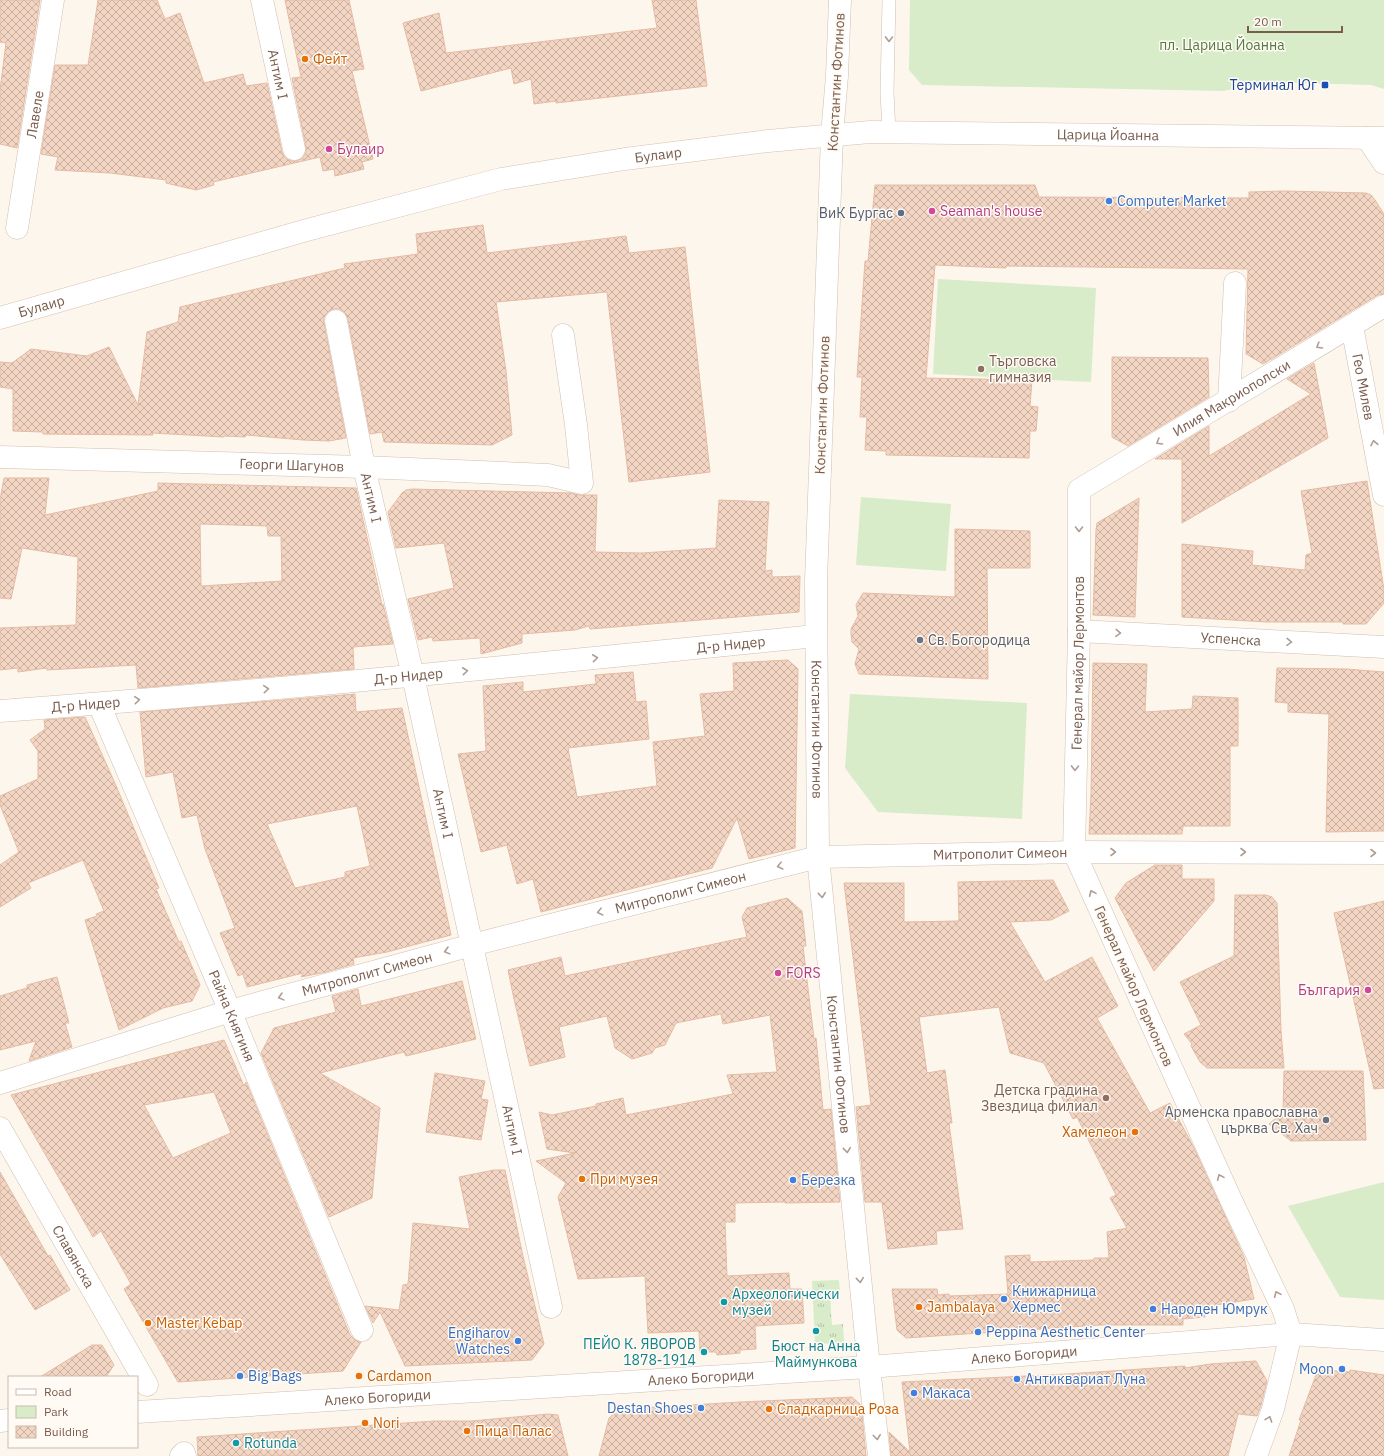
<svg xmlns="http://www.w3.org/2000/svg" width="1384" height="1456" viewBox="0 0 1384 1456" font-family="'IBM Plex Sans',sans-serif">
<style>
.grass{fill:url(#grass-tufts)}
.park{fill:#d8ecc9}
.building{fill:url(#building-cross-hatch);stroke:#e6bba3;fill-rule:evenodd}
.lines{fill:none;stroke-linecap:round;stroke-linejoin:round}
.lane-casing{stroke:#d1beb0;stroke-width:14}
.street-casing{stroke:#d1beb0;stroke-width:23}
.secondary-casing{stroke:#d6c0b0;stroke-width:23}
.lane{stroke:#fff;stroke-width:13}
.street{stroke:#fff;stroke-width:22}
.secondary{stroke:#fff;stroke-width:22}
.oneway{stroke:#af9d94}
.food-dot{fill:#e8710a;stroke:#fffaf3;stroke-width:1.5}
.transit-dot{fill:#1a4fb4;stroke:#fffaf3;stroke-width:1.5}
.hotel-dot{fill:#d1479c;stroke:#fffaf3;stroke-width:1.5}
.shop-dot{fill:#3f7fe0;stroke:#fffaf3;stroke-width:1.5}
.service-dot{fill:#5c6f8a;stroke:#fffaf3;stroke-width:1.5}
.education-dot{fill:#8d6e63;stroke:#fffaf3;stroke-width:1.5}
.worship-dot{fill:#6b7280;stroke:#fffaf3;stroke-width:1.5}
.culture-dot{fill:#0f9aa8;stroke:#fffaf3;stroke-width:1.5}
.labels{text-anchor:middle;stroke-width:3;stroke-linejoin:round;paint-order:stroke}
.park-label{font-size:14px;fill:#537a41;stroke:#fffaf3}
.food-label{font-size:14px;fill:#c56008;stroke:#fffaf3;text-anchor:start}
.street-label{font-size:14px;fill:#7a5c4d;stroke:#fffaf3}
.transit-label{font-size:14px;fill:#164399;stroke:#fffaf3;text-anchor:end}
.hotel-label{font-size:14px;fill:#b23c85;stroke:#fffaf3;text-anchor:start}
.shop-label{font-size:14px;fill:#366cbe;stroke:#fffaf3;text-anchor:start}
.service-label{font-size:14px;fill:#4e5e75;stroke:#fffaf3;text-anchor:end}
.education-label{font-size:14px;fill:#785e54;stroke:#fffaf3;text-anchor:start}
.worship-label{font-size:14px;fill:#5b616d;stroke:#fffaf3;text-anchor:start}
.culture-label{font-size:14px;fill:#0d838f;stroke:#fffaf3;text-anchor:start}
</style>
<defs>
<pattern id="grass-tufts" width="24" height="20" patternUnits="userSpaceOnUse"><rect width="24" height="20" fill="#d8ecc9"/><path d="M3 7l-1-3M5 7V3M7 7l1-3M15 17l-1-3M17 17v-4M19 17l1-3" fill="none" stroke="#b4c2a5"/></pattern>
<pattern id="building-cross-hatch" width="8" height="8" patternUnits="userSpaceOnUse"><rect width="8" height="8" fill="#f3d5c3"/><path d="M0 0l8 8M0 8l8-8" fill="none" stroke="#cab0a1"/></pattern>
</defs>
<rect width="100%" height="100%" fill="#fdf6ec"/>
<path class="grass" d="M839,1280L840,1293L830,1295L832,1325L843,1324L844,1343L815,1344L812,1281Z"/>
<g class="park">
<path d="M910,0H1384V89L1371,85L1267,82L1223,91L922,85L909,70Z"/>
<path d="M938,279L1096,288L1091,382L933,374Z"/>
<path d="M861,497L951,504L946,571L856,565Z"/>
<path d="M850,694L1027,703L1022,819L878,812L845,768Z"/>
<path d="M1384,1182V1300L1340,1297L1288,1206Z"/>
</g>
<g class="building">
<path d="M0,0H40L17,148L0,144V90L6,43L0,42Z"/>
<path d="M98,0H157L165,19L180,13L204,83L243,74L246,86L267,83L282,152L285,158L291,161H296L303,158L306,152V147L292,78L301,77L285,0H349L364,69L352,71L373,159L362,162L364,169L335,176L334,169L323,171L320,157L213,182L214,185L196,190L166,183V180L110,173L55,170L58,157L41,154L55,65H88Z"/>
<path d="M652,0H696L707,86L556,103V101L534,104L531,79L514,84L511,68L421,91L403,23L439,13L446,53L657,28Z"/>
<path d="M875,185H1035L1039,197L1249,198V192L1283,191L1366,193L1371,195L1375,200L1384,214V294L1378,295L1263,364L1246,354L1248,269L1006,266V268L935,265L926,378L1032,380L1030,406L1038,407L1036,431H1030L1029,458L886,455V451L865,450L867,417H860L862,377H857L865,261H868Z"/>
<path d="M483,225L487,253L626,236L629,253L685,247L710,472L629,482L607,292L496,302L506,371L512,435L492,445L384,442L382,432L370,434L348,319L345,313L340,309H334L328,312L324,317V323L346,438L329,441L303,440L246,435L245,437L224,436V437L152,433L153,435L43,434V432L13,431V389L0,387V362L12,363L31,349L87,356L109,347L138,405L147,332L178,322L180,307L345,268L344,264L418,254L416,234Z"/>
<path d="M1112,357L1208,358L1209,397L1128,446L1112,437Z"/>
<path d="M1314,363L1328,438L1182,523V459H1155L1209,426V456L1311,394L1287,379Z"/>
<path d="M4,478H49L45,515L158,491V483L356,488L382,605L383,604L393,644L353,647L354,669L138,688L136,665L47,670V668L18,672V668L0,670V628L76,625L78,557L22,548L11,599L0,598V500ZM200,524L267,526L268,536H281L282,581L201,586Z"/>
<path d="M1367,481L1384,590V603L1366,624H1343V622H1266L1182,617V544L1253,551L1252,565L1305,570L1306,555L1312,553L1301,491Z"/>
<path d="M412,489L571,493L579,495H597L595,552L642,553L716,548L719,500L769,502L765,571L772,570V577L800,576L799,612L590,629L589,626L575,630L522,634V643L481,654L480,638L433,641L432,637L418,640L408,599L454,588L444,543L396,548L388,512L402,493L406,490Z"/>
<path d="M1139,498L1135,617L1093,615L1096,530L1097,523Z"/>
<path d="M955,529L1030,531V568H987L988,679L859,674L855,664L859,649L852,642L851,634V629L858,616L856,605L863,593L955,597Z"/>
<path d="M788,660L798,669L795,848L749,859L737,818L712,868L541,912L533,879L517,884L507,845L481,852L458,754L486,751L483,686L523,682V692L596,684L595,675L633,672L636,702L646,701L649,739L568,748L577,797L657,786L653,742L705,736L700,694L734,691L733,663Z"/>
<path d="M1093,663L1147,664L1145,712L1192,709L1193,696L1238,698V746H1230V826H1183L1182,834H1089L1091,794Z"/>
<path d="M1277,668L1347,669L1384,672V831L1326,832L1329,714L1288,712V703L1275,702Z"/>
<path d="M355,694L356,712L402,708L451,935L387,952L353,958L354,964L326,972L301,977L303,973L247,987L243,974L238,976L220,933L235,928L205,849L197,815L182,818L173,772L146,777L140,712ZM357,806L370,866L345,872V877L295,888L267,824Z"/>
<path d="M85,717L114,781L159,888L156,889L179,942L181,941L200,985L192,1001L163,1008L119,1030L85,920L97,916L96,914L104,911L83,860L28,883L31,888L0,907V865L19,852L0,805V796L38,779V751L30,740L45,729L44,720Z"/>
<path d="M1155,865H1182V879H1214V901L1154,971L1115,898L1126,883Z"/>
<path d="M1053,880L1069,911L1051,920L1010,922L1045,982L1092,957L1118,1006L1097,1018L1150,1113L1170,1103L1193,1146L1244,1257L1254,1299L1203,1307L1205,1317L1183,1319V1325H1100L906,1338L897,1330L892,1289H937L938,1295L949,1294V1296L1008,1294L1005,1256L1030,1255V1262L1094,1260V1258H1109L1107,1232L1127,1228L1110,1198L1116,1195L1077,1117L1073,1119L1044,1063L1010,1053L999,1007L919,1017L927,1073L945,1070L952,1123H949L963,1229L936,1231L937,1244L888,1249L882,1202H865L856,1107L871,1105L844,883H904V922L959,921L958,882Z"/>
<path d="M1235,895H1266L1272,897L1277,903L1281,1031L1284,1068H1207L1200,1062L1191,1046L1192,1044L1184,1034L1201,1025L1180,982L1234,956Z"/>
<path d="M787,898L802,911L806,946H803L814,1039L816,1038L823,1110L831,1109L840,1202L785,1203V1202L735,1203V1222H725L727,1276L789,1273L790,1289H802L804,1323L755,1326L756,1349L740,1350V1353L717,1355L716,1352H700L699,1331L648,1333L645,1276L578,1279L558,1197L566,1183L536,1161L575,1153L547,1149L539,1112L552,1115L596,1106V1104L623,1098L626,1115L733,1094L727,1075L777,1072L770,1015L723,1024L721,1014L676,1023L665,1045L655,1048L652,1053L632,1059L615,1048L607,1016L559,1027L565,1057L530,1066L514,999L508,970L561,957L565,976L747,937L742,917L747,908Z"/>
<path d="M1384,901V1088L1374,1089L1334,913Z"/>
<path d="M57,977L69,1023H65L72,1047L29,1061L36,1041L0,1050V996L27,988V985Z"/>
<path d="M462,981L476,1039L406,1056L404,1052L320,1073L380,1108L372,1198L329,1217L261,1053L274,1028L336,1012L332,996L358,989L361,1006Z"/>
<path d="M224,1040L244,1086L246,1082L350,1335L355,1340L361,1342L343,1371L178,1382L124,1289L131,1284L101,1231L93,1237L11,1095ZM214,1092L231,1133L173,1158L144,1105Z"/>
<path d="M1284,1071H1363L1366,1140L1291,1141L1269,1124L1283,1112Z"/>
<path d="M435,1073L485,1081L481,1099L488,1100L481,1140L426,1132Z"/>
<path d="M494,1170H505L522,1252L544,1344L532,1360L405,1366L380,1312L373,1323L365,1306L399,1310L403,1285L408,1284L413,1223L470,1229L459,1177Z"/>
<path d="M0,1172L48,1256L50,1255L70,1290L35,1310L0,1254Z"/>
<path d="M92,1345H102L114,1365L106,1377H40Z"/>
<path d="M1256,1361L1267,1381L1261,1405L1257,1416L1238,1414L1228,1456H891L889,1432L910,1452L902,1382L1067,1374L1185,1366V1368L1210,1364Z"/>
<path d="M1323,1370L1350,1372V1370L1384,1375V1456H1289L1301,1420H1299L1316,1375Z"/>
<path d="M852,1397L861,1405L866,1456H599L609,1418L616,1411L623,1409L741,1402Z"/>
<path d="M548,1414L558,1415L568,1456H198L197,1437L434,1421H471Z"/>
</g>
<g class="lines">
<defs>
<path id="lane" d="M889,132L887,92L889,0"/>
<g id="street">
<path id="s1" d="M262,0L294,149"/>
<path id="s2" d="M840,0L837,76L832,135L816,582L818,857L869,1367L879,1456"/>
<path d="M1367,138L1384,163"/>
<path id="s3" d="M17,228L53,0"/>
<path id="s4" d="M336,321L364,467L413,676L551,1307"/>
<path id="s5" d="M1352,326L1384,495"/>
<path d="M1229,401L1235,283"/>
<path id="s6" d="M0,457L364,467L548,475L582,483L576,425L563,335"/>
<path id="s7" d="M1079,631L1384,647"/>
<path id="s8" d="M99,704L230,1011L362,1330"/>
<path id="s9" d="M0,711C272,691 544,663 816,636"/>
<path id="s10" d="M0,1083L230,1011L472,945L818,857L1074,852L1384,853"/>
<path id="s11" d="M0,1128L147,1385"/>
<path id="s12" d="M137,1412L869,1367L1291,1334L1384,1340"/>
<path d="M0,1421L9,1420"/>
<path d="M181,1456L184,1453L185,1456"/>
<path id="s13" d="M1256,1456L1273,1409L1291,1334L1283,1309L1231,1200L1074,852L1079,631V490L1384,306"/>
</g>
<g id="secondary">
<path id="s14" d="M0,318L307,230L501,179L625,159L768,141L870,132L1384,138"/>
</g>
</defs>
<use href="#lane" class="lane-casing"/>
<use href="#street" class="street-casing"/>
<use href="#secondary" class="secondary-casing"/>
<use href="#lane" class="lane"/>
<use href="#street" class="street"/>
<use href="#secondary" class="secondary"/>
</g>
<defs><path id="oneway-chevron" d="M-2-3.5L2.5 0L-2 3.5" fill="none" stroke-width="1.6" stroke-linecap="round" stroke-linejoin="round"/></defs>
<g class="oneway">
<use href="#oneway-chevron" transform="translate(889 39) rotate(91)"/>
<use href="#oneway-chevron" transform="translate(1319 346) rotate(149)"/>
<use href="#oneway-chevron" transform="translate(1159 442) rotate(149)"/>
<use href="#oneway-chevron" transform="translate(1374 443) rotate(-101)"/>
<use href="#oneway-chevron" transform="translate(1079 529) rotate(90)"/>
<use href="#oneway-chevron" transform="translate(1118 633) rotate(3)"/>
<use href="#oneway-chevron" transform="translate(1289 642) rotate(3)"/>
<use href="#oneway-chevron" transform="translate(595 658) rotate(-6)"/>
<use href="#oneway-chevron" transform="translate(465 671) rotate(-6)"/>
<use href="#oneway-chevron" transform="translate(266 689) rotate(-5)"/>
<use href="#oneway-chevron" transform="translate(137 700) rotate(-5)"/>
<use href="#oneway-chevron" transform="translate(1075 768) rotate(91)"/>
<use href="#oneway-chevron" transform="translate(1113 852)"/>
<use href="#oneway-chevron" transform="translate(1243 852)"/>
<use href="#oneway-chevron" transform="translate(1373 853)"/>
<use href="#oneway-chevron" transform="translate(780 866) rotate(166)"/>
<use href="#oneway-chevron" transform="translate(1092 893) rotate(-114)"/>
<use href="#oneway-chevron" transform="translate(822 895) rotate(84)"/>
<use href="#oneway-chevron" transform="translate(600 912) rotate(166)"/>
<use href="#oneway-chevron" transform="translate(447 951) rotate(165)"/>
<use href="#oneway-chevron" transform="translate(281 997) rotate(165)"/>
<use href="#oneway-chevron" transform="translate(847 1150) rotate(84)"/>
<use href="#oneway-chevron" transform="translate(1220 1177) rotate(-114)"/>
<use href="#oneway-chevron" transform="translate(860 1280) rotate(84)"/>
<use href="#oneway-chevron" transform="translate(1277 1294) rotate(-114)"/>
<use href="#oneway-chevron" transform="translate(1269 1419) rotate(-70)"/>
<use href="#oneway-chevron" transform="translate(877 1437) rotate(83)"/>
</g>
<g class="food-dot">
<circle cx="305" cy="59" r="4"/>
<circle cx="1135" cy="1132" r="4"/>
<circle cx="582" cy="1179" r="4"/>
<circle cx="919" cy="1307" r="4"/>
<circle cx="148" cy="1323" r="4"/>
<circle cx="359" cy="1376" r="4"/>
<circle cx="769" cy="1409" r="4"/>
<circle cx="365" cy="1423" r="4"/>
<circle cx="467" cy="1431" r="4"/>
</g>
<rect class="transit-dot" x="1321" y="81" width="8" height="8" rx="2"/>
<g class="hotel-dot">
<circle cx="329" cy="149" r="4"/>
<circle cx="932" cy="211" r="4"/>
<circle cx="778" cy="973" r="4"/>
<circle cx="1368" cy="990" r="4"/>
</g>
<g class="shop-dot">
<circle cx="1109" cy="201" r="4"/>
<circle cx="793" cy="1180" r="4"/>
<circle cx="1004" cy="1299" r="4"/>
<circle cx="1153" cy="1309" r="4"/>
<circle cx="978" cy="1332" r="4"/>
<circle cx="518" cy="1341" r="4"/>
<circle cx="1342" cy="1369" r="4"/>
<circle cx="240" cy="1376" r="4"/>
<circle cx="1017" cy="1379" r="4"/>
<circle cx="914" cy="1393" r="4"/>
<circle cx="701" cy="1408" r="4"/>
</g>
<circle class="service-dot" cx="901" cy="213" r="4"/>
<g class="education-dot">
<circle cx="981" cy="369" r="4"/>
<circle cx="1106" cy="1098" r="4"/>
</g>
<g class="worship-dot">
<circle cx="920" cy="640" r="4"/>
<circle cx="1326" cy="1120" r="4"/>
</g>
<g class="culture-dot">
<circle cx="724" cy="1302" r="4"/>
<circle cx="816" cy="1331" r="4"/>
<circle cx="704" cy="1352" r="4"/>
<circle cx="236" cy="1443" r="4"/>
</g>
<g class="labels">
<g class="park-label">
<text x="1222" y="50">пл. Царица Йоанна</text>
</g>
<g class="food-label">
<text x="313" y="64">Фейт</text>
<text x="1127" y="1137" text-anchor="end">Хамелеон</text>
<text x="590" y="1184">При музея</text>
<text x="927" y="1312">Jambalaya</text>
<text x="156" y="1328">Master Kebap</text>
<text x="367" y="1381">Cardamon</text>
<text x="777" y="1414">Сладкарница Роза</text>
<text x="373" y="1428">Nori</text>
<text x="475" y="1436">Пица Палас</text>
</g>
<g class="street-label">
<text dy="5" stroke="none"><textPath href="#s1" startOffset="76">Антим I</textPath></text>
<text transform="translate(836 82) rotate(-87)" y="5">Константин Фотинов</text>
<text dy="5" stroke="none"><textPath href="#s3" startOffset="115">Лавеле</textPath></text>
<text dy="5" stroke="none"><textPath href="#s14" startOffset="1130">Царица Йоанна</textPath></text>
<text dy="5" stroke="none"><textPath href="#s14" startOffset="679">Булаир</textPath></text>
<text dy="5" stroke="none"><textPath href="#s14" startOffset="43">Булаир</textPath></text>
<text dy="5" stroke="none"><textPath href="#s5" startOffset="62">Гео Милев</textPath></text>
<text dy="5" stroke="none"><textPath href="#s13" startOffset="1196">Илия Макриополски</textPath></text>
<text transform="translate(822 405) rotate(-88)" y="5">Константин Фотинов</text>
<text dy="5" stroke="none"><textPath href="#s6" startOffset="292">Георги Шагунов</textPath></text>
<text dy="5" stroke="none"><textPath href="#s4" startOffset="180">Антим I</textPath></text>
<text dy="5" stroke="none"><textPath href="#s7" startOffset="152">Успенска</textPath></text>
<text dy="5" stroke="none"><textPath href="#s9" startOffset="734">Д-р Нидер</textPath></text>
<text dy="5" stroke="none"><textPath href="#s13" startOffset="845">Генерал майор Лермонтов</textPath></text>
<text dy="5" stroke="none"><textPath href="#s9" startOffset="410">Д-р Нидер</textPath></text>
<text dy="5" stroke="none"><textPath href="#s9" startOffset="86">Д-р Нидер</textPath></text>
<text dy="5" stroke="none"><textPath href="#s2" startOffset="730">Константин Фотинов</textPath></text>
<text dy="5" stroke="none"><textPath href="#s4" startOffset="504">Антим I</textPath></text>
<text dy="5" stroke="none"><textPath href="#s10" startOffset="1031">Митрополит Симеон</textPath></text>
<text dy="5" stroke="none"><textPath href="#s10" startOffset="707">Митрополит Симеон</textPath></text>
<text dy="5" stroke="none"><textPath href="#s10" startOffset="383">Митрополит Симеон</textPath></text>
<text transform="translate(1134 986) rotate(66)" y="5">Генерал майор Лермонтов</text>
<text dy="5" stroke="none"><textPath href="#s8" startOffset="339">Райна Княгиня</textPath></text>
<text dy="5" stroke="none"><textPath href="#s2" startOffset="1066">Константин Фотинов</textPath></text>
<text dy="5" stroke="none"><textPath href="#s4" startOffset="828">Антим I</textPath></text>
<text dy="5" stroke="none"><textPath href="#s11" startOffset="148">Славянска</textPath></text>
<text dy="5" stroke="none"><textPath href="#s12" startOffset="889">Алеко Богориди</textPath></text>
<text dy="5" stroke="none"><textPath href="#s12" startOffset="565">Алеко Богориди</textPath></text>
<text dy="5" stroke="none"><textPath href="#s12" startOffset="241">Алеко Богориди</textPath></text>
</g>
<g class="transit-label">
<text x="1317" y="90">Терминал Юг</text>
</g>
<g class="hotel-label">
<text x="337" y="154">Булаир</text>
<text x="940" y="216">Seaman's house</text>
<text x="786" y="978">FORS</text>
<text x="1360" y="995" text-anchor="end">България</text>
</g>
<g class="shop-label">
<text x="1117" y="206">Computer Market</text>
<text x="801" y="1185">Березка</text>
<text x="1012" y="1296">Книжарница<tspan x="1012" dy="16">Хермес</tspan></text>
<text x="1161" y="1314">Народен Юмрук</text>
<text x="986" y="1337">Peppina Aesthetic Center</text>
<text x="510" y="1338" text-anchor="end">Engiharov<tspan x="510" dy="16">Watches</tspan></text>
<text x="1334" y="1374" text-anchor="end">Moon</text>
<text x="248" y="1381">Big Bags</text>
<text x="1025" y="1384">Антиквариат Луна</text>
<text x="922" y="1398">Макаса</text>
<text x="693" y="1413" text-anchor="end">Destan Shoes</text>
</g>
<g class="service-label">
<text x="893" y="218">ВиК Бургас</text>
</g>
<g class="education-label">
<text x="989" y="366">Търговска<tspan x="989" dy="16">гимназия</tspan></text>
<text x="1098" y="1095" text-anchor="end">Детска градина<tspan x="1098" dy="16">Звездица филиал</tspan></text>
</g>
<g class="worship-label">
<text x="928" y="645">Св. Богородица</text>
<text x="1318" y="1117" text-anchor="end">Арменска православна<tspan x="1318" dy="16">църква Св. Хач</tspan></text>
</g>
<g class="culture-label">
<text x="732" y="1299">Археологически<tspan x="732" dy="16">музей</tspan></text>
<text x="696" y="1349" text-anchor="end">ПЕЙО К. ЯВОРОВ<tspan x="696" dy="16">1878-1914</tspan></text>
<text x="816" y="1351" text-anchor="middle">Бюст на Анна<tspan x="816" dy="16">Маймункова</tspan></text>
<text x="244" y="1448">Rotunda</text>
</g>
</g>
<rect x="8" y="1376" width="130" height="72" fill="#fffaf3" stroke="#cabbb1"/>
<rect x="16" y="1389" width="20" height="6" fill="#ffffff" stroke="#cabbb1"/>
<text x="44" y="1396" font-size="12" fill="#7a5c4d">Road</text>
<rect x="16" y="1406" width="20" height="12" fill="#d8ecc9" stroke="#cabbb1"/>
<text x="44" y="1416" font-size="12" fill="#7a5c4d">Park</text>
<rect x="16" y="1426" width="20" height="12" fill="url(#building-cross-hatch)" stroke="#cabbb1"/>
<text x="44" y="1436" font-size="12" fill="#7a5c4d">Building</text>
<path d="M1248 26v6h94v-6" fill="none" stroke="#7a5c4d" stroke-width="2"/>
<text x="1254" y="26" font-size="12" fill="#7a5c4d" stroke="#fffaf3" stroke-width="3" paint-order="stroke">20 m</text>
</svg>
